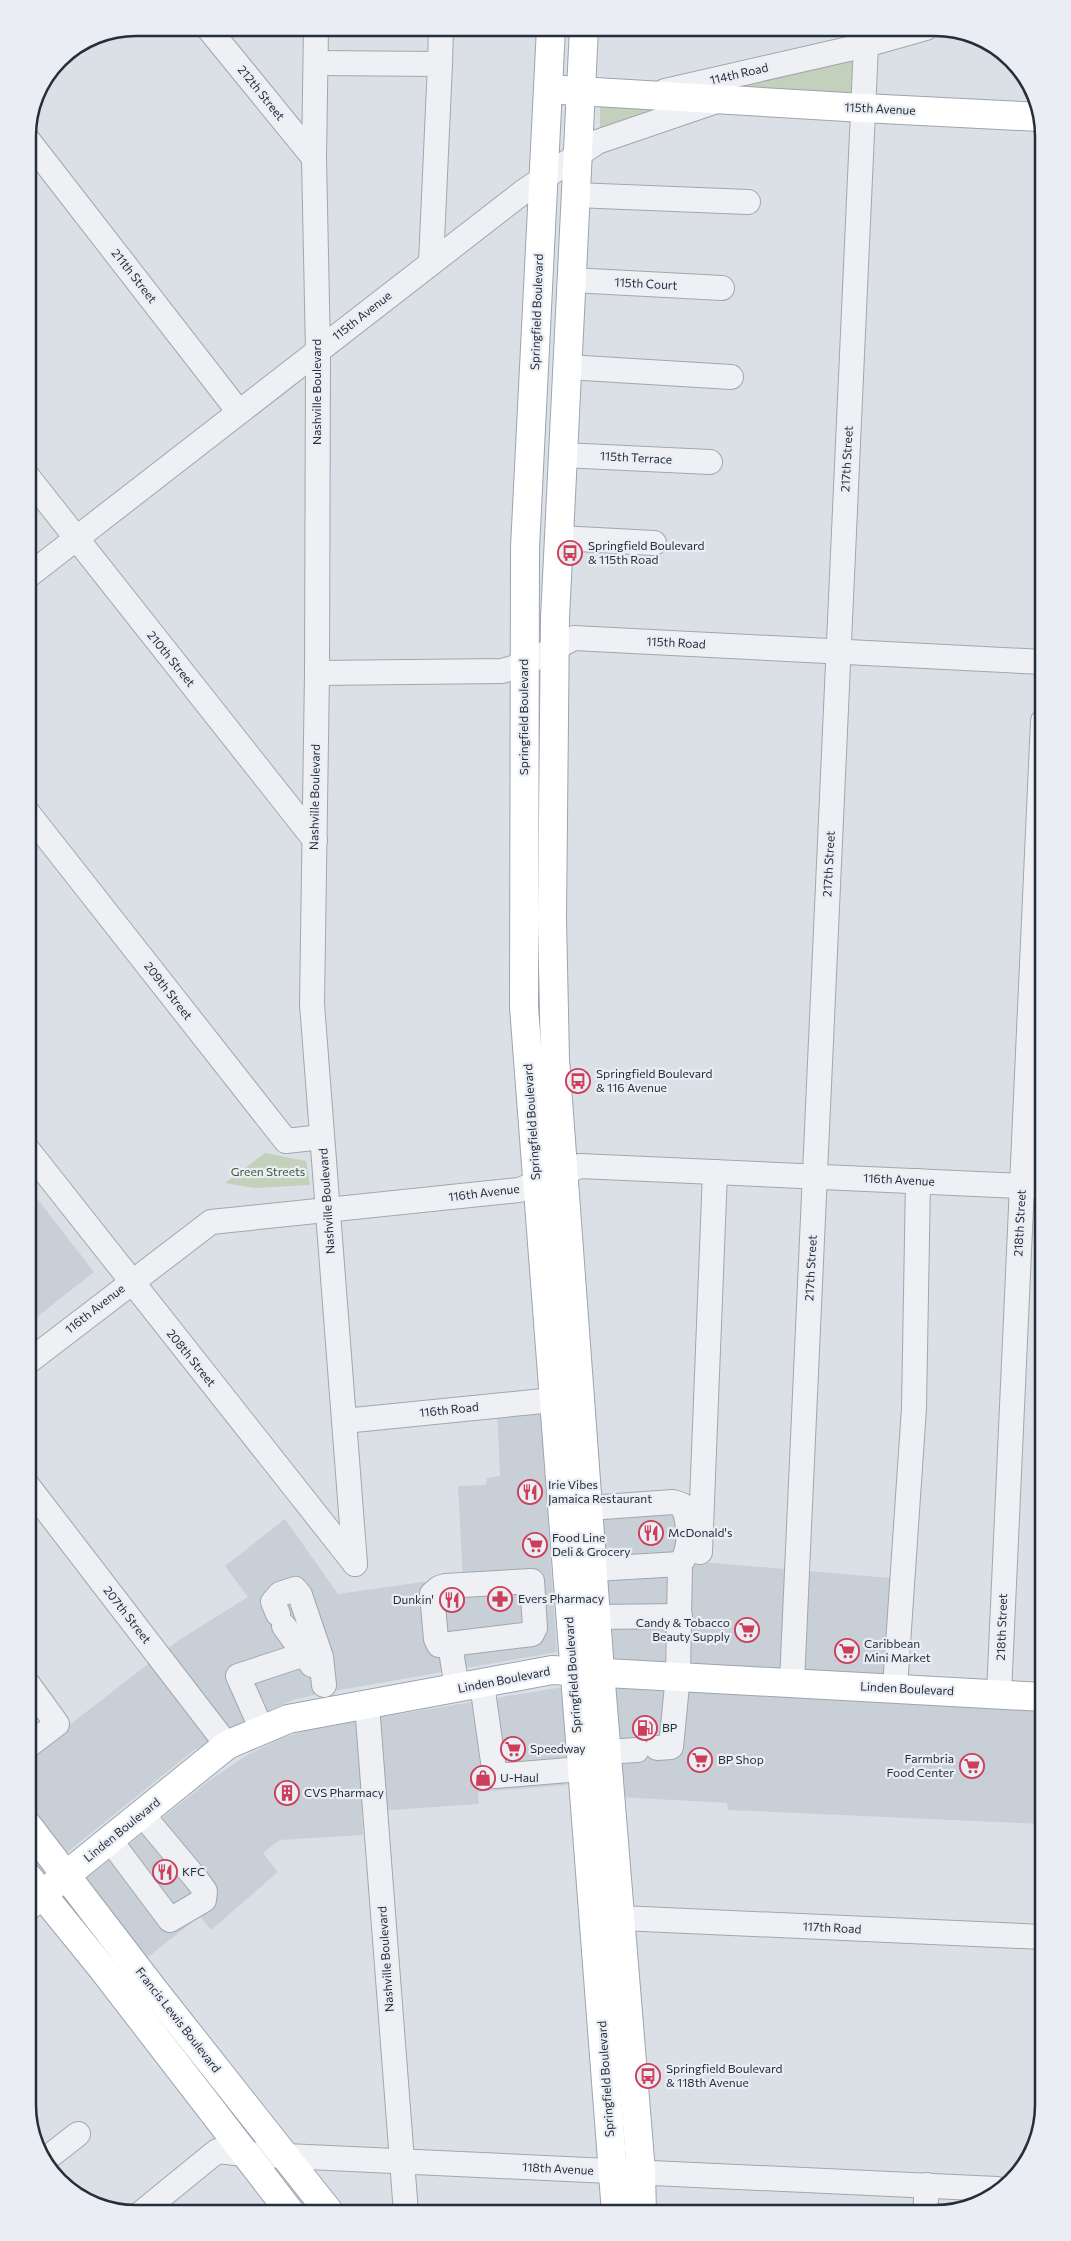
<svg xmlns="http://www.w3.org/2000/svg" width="1071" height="2241" viewBox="0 0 1071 2241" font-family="Commissioner,sans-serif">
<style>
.built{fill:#c9cfd7}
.green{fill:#c2d0bc}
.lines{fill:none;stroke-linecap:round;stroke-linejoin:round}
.minor-casing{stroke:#a1a7af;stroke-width:26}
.major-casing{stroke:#9ba4b1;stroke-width:30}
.minor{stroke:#eef0f4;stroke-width:24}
.major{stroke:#fff;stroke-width:28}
.labels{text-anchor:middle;stroke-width:4.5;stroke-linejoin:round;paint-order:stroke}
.street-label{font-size:12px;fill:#252e3b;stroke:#eaeef4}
.poi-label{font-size:12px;fill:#252e3b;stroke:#eaeef4;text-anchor:start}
.park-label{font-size:12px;fill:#3b5733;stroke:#eaeef4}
.rim{fill:none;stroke:#252e3b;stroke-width:2.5}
</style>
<rect width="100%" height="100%" fill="#dbe0e6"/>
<g class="built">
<path d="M28,1187L94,1272L28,1324Z"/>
<path d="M540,1405L557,1652L328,1692L296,1699L260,1714L194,1750L28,1884V1757L179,1640L248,1597L225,1566L285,1519L338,1594L422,1582L463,1580L458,1486L486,1485L487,1478L500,1476L497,1408Z"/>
<path d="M697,1501L692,1561L902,1579L894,1685L607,1664L593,1505Z"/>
<path d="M611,1683L1043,1707V1824L728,1810L727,1803L618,1797Z"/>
<path d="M563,1687L567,1785L478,1792L479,1804L362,1812L363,1835L280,1840L263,1853L278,1872L211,1930L200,1916L143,1961L82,1882L210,1780L247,1755L281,1738L314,1728Z"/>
</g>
<g class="green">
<path d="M862,54L860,100L700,91Z"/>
<path d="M600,102L676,106L600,133Z"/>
<path d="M265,1153L306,1161L310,1185L254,1188L225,1183Z"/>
</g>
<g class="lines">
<defs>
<g id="minor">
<path d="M208,28L314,158"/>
<path d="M316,28L314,158L318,351L317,673L312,1004L355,1564"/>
<path d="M316,63L440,64L431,263"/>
<path d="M440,64L441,28"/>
<path d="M665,91L866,45L926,28"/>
<path d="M28,140L239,412"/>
<path d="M575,195L748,202"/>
<path d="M571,280L722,288"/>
<path d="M567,367L731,377"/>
<path d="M562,455L710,462"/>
<path d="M28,477L315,840"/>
<path d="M559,538L654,543"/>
<path d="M28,576L523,192L597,142L717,101"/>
<path d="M317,673L502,671L523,665L574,638L1043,662"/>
<path d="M28,813L286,1141L322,1137"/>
<path d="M28,1150L355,1564"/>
<path d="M28,1362L211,1222L519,1190L580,1166L1043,1187"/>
<path d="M344,1421L553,1400"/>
<path d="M28,1486L227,1745"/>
<path d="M589,1508L673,1502L682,1505C690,1522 692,1549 680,1564L678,1675L671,1747L657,1748"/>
<path d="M700,1552L715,1172"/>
<path d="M594,1569L680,1564"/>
<path d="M278,1614L273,1602L280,1594L295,1589L300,1595L321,1657L324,1685"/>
<path d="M597,1617L680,1616"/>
<path d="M284,1626L312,1665"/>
<path d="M450,1644L439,1645L436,1639L432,1594L439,1588L445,1586L532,1581L535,1628L532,1634L450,1644L457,1689"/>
<path d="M792,1682L866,45"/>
<path d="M482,1684L495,1776L581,1769"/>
<path d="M895,1688L914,1408L918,1181"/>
<path d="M999,1694L1043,721"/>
<path d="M367,1705L406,2213"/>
<path d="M262,1730L238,1676L305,1654"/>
<path d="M28,1746L57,1724L28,1684"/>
<path d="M607,1752L637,1750"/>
<path d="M110,1840L170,1920L204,1900L205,1891L197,1880L142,1814"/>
<path d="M621,1918L1043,1937"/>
<path d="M46,2159L78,2134"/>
<path d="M141,2213L217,2151L244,2154L997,2189"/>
<path d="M925,2213L927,2185"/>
</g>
<g id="major">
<path d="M551,28L525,548L524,1007L616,2213"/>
<path d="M584,28L555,618L552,919L555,1059L600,1671L641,2172L642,2213"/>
<path d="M562,90L863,108L1040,117"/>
<path d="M28,1826L153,1989L330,2213"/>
<path d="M28,1877L102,1968L291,2213"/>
<path d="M28,1906L227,1745L288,1719L552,1670L1043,1697"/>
</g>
</defs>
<use href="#minor" class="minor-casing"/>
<use href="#major" class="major-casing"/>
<use href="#minor" class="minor"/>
<use href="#major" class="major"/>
</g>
<defs>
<symbol id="bus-ring" viewBox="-11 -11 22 22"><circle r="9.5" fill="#eaeef4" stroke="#cd3e58" stroke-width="1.5"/><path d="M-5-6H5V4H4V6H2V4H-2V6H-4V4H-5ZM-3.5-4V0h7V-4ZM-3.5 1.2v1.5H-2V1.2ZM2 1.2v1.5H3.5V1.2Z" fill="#cd3e58"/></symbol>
<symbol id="restaurant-ring" viewBox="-11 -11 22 22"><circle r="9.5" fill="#eaeef4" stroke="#cd3e58" stroke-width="1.5"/><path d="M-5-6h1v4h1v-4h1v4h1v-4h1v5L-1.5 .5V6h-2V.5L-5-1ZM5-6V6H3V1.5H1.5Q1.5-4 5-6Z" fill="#cd3e58"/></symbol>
<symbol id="supermarket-ring" viewBox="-11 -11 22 22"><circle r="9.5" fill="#eaeef4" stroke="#cd3e58" stroke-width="1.5"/><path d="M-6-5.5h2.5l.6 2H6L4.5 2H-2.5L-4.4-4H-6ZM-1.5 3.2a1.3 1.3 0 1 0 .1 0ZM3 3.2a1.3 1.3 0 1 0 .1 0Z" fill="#cd3e58"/></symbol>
<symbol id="pharmacy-ring" viewBox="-11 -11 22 22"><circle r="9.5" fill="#eaeef4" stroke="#cd3e58" stroke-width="1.5"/><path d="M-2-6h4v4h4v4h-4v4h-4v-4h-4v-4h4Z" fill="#cd3e58"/></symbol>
<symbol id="fuel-ring" viewBox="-11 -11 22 22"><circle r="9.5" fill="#eaeef4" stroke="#cd3e58" stroke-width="1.5"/><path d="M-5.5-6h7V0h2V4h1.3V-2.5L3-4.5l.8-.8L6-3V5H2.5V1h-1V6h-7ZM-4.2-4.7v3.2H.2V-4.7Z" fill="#cd3e58"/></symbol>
<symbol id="shop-ring" viewBox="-11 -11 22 22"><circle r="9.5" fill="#eaeef4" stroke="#cd3e58" stroke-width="1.5"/><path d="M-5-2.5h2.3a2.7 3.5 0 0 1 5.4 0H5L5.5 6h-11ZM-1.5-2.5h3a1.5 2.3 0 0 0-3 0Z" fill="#cd3e58"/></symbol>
<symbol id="building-ring" viewBox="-11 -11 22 22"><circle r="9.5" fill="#eaeef4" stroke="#cd3e58" stroke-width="1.5"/><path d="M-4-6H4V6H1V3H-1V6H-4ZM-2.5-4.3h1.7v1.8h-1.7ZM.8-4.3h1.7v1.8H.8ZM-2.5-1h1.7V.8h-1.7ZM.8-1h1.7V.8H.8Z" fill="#cd3e58"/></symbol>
</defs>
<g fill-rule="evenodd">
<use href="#bus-ring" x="556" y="539" width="28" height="28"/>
<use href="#bus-ring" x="564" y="1067" width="28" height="28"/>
<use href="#restaurant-ring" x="516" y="1478" width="28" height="28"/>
<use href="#restaurant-ring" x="637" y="1519" width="28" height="28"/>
<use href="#supermarket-ring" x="521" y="1531" width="28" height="28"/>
<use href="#pharmacy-ring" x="486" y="1585" width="28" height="28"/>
<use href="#restaurant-ring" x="438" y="1586" width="28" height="28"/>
<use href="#supermarket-ring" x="733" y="1616" width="28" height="28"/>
<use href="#supermarket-ring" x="833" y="1637" width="28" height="28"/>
<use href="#fuel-ring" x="631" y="1714" width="28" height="28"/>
<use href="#supermarket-ring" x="499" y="1735" width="28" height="28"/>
<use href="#supermarket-ring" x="686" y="1746" width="28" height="28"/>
<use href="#supermarket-ring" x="958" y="1752" width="28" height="28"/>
<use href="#shop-ring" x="469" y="1764" width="28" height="28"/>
<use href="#building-ring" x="273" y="1779" width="28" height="28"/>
<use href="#restaurant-ring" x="151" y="1858" width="28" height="28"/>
<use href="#bus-ring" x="634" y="2062" width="28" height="28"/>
</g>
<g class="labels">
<g class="street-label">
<text transform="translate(739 74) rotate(-13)" y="4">114th Road</text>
<text transform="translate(261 93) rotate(51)" y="4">212th Street</text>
<text transform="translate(880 109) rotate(3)" y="4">115th Avenue</text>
<text transform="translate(134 276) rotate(52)" y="4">211th Street</text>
<text transform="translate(646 284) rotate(3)" y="4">115th Court</text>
<text transform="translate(537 312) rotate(-88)" y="4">Springfield Boulevard</text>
<text transform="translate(362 316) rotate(-38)" y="4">115th Avenue</text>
<text transform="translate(317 392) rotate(-90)" y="4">Nashville Boulevard</text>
<text transform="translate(636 458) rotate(3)" y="4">115th Terrace</text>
<text transform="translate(847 459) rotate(-87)" y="4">217th Street</text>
<text transform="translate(676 643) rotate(3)" y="4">115th Road</text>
<text transform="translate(171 659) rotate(51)" y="4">210th Street</text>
<text transform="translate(524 717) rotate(-90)" y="4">Springfield Boulevard</text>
<text transform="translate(315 797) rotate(-89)" y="4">Nashville Boulevard</text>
<text transform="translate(829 864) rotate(-87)" y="4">217th Street</text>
<text transform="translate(168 991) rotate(52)" y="4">209th Street</text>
<text transform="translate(532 1122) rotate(-94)" y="4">Springfield Boulevard</text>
<text transform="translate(899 1180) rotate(3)" y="4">116th Avenue</text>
<text transform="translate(484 1193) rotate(-7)" y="4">116th Avenue</text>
<text transform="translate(327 1201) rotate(-94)" y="4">Nashville Boulevard</text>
<text transform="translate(1020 1223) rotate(-87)" y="4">218th Street</text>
<text transform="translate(811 1268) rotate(-87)" y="4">217th Street</text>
<text transform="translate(95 1309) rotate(-38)" y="4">116th Avenue</text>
<text transform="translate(191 1358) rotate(51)" y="4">208th Street</text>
<text transform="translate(449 1410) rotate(-6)" y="4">116th Road</text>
<text transform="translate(127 1615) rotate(52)" y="4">207th Street</text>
<text transform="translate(1002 1627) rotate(-88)" y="4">218th Street</text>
<text transform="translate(573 1675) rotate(-94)" y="4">Springfield Boulevard</text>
<text transform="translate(504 1680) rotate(-11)" y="4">Linden Boulevard</text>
<text transform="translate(907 1689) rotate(3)" y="4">Linden Boulevard</text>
<text transform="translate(122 1830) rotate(-39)" y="4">Linden Boulevard</text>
<text transform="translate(832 1928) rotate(3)" y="4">117th Road</text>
<text transform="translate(386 1959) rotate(-94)" y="4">Nashville Boulevard</text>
<text transform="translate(178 2020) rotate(52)" y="4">Francis Lewis Boulevard</text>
<text transform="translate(606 2079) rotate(-94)" y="4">Springfield Boulevard</text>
<text transform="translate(558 2169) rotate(3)" y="4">118th Avenue</text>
</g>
<g class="poi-label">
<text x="588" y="550">Springfield Boulevard<tspan x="588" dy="14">&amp; 115th Road</tspan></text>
<text x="596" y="1078">Springfield Boulevard<tspan x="596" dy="14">&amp; 116 Avenue</tspan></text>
<text x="548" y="1489">Irie Vibes<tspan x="548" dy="14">Jamaica Restaurant</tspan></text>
<text x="668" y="1537">McDonald's</text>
<text x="552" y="1542">Food Line<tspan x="552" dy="14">Deli &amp; Grocery</tspan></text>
<text x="518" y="1603">Evers Pharmacy</text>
<text x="434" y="1604" text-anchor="end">Dunkin'</text>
<text x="730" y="1627" text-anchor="end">Candy &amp; Tobacco<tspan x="730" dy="14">Beauty Supply</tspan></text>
<text x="864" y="1648">Caribbean<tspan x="864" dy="14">Mini Market</tspan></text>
<text x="662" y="1732">BP</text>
<text x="530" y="1753">Speedway</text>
<text x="954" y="1763" text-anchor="end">Farmbria<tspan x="954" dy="14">Food Center</tspan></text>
<text x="718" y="1764">BP Shop</text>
<text x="500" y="1782">U-Haul</text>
<text x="304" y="1797">CVS Pharmacy</text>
<text x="182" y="1876">KFC</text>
<text x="666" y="2073">Springfield Boulevard<tspan x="666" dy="14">&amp; 118th Avenue</tspan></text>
</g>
<g class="park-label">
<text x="268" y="1176">Green Streets</text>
</g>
</g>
<path d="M0 0H1071V2241H0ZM136 36H935A100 100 0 0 1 1035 136V2105A100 100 0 0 1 935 2205H136A100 100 0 0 1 36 2105V136A100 100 0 0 1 136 36Z" fill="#eaeef4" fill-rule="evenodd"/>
<path class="rim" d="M136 36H935A100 100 0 0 1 1035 136V2105A100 100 0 0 1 935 2205H136A100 100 0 0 1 36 2105V136A100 100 0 0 1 136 36Z"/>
</svg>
